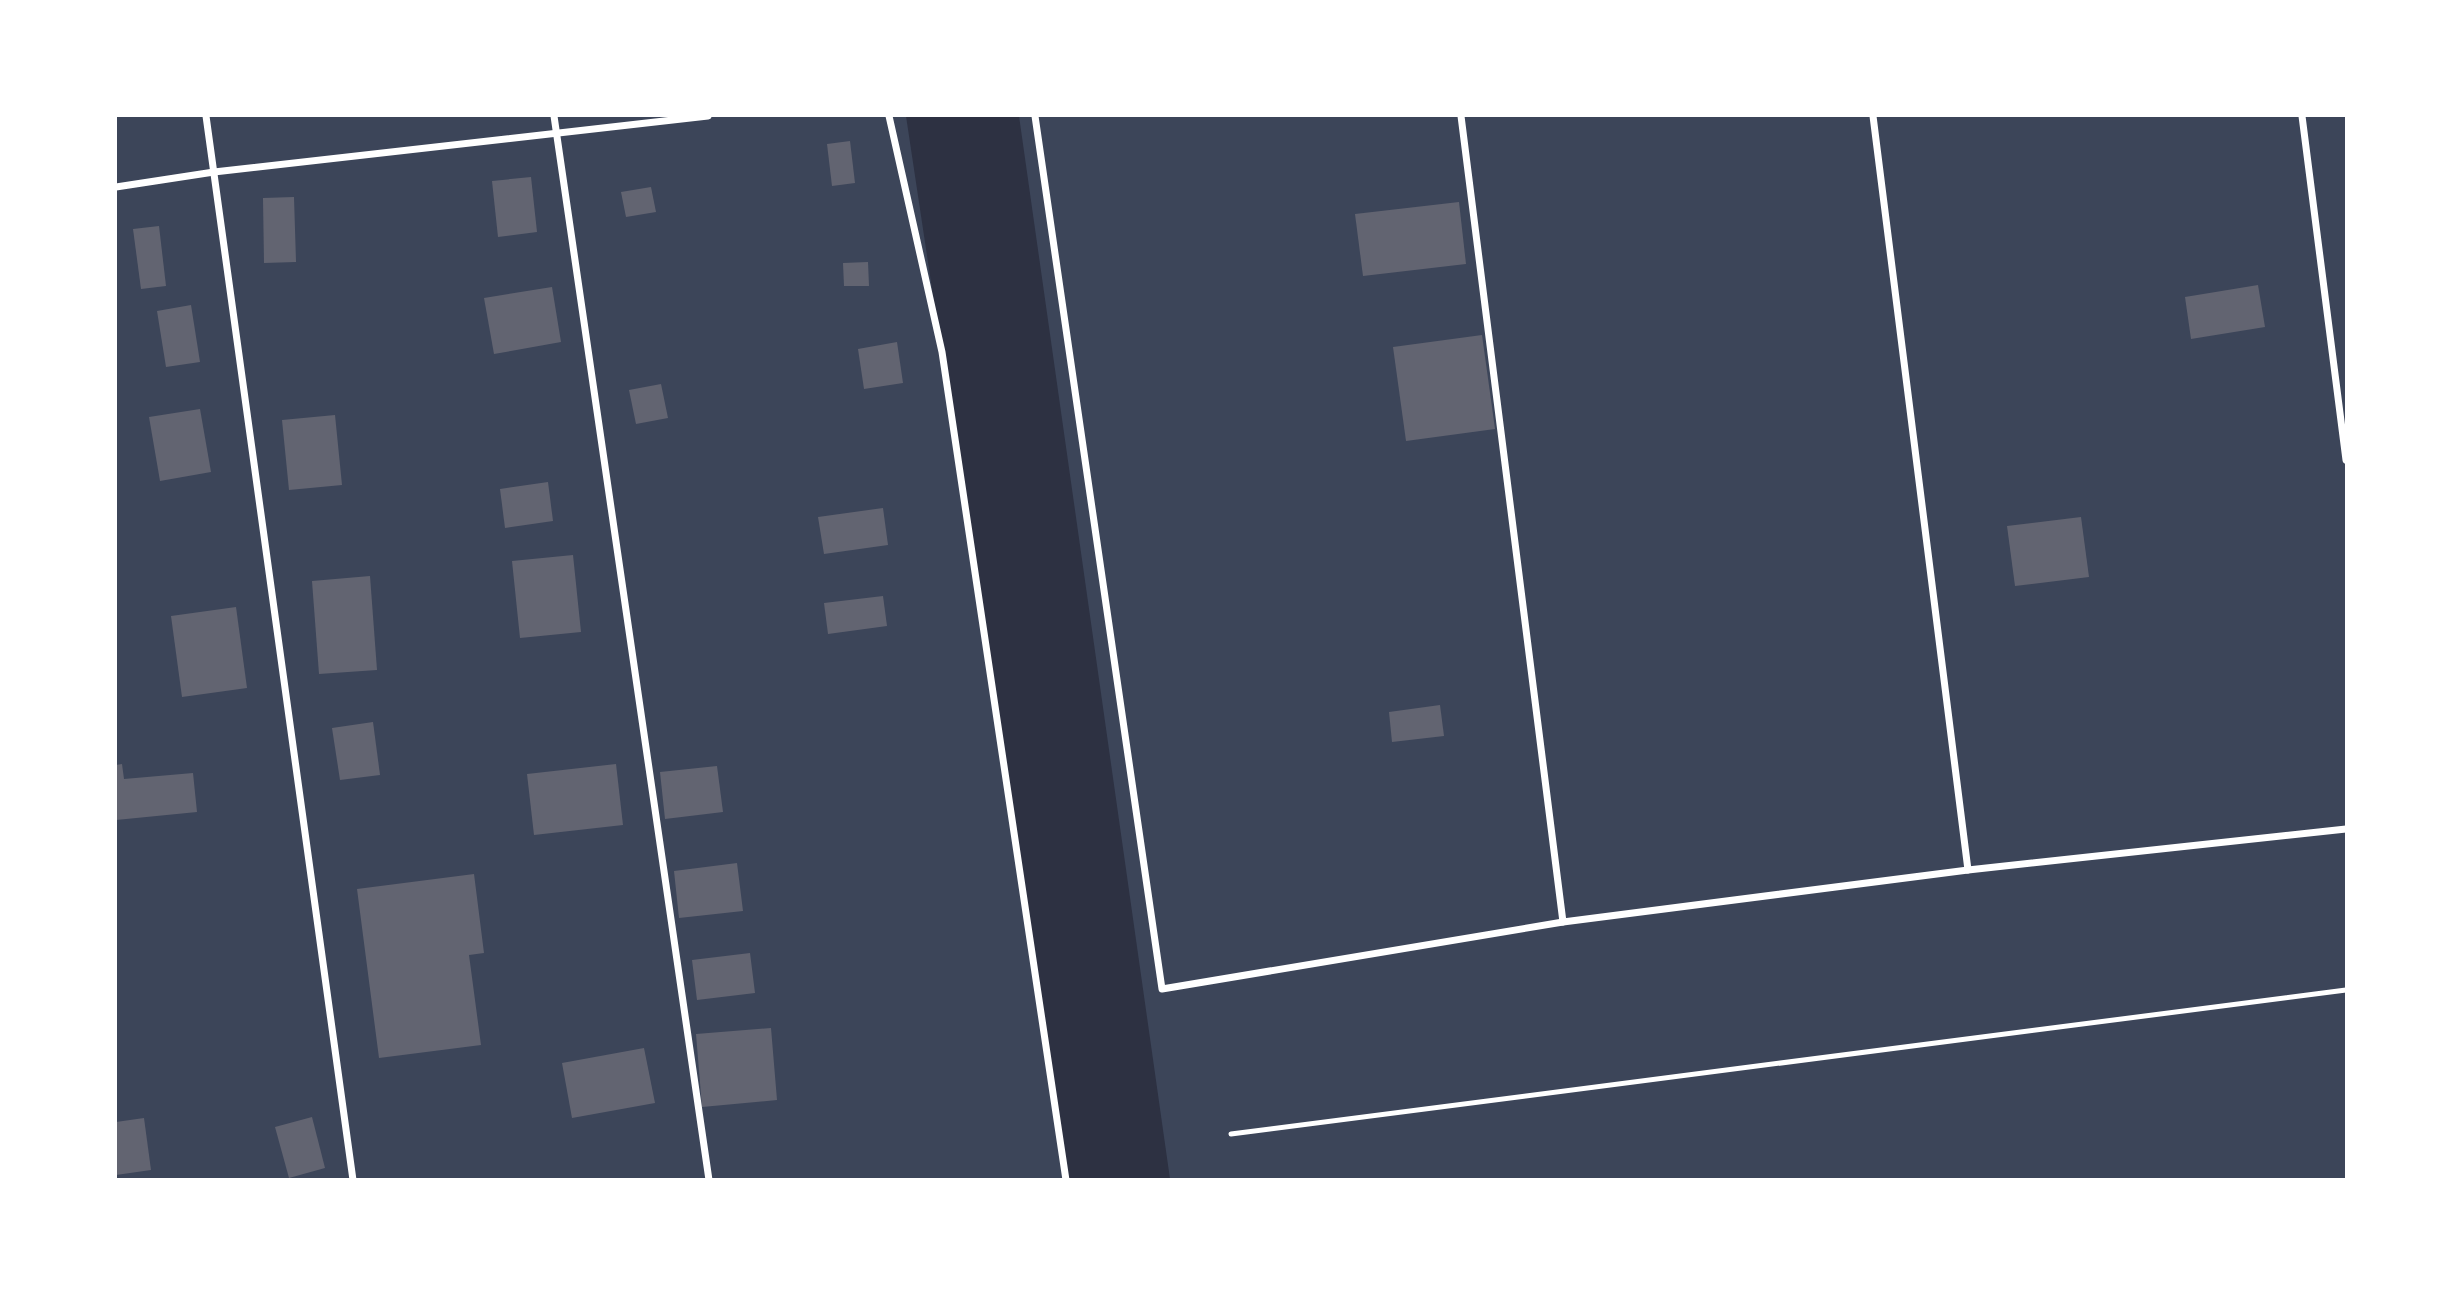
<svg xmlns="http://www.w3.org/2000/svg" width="2462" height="1295" viewBox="0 0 2462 1295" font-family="Overpass,sans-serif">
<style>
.green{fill:#3c4559}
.building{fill:#626471}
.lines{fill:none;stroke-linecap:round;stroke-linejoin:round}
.service{stroke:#fff;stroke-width:5}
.minor{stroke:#fff;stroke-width:7}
</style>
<rect width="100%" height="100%" fill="#2d3142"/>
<g class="green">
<path d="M116,116H906L1066,1179L116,1180Z"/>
<path d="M1019,116H2346V1179H1170Z"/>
</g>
<g class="building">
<path d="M850,141L855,183L832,186L827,144Z"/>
<path d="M531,177L537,232L498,237L492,181Z"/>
<path d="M651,187L656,212L626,217L621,192Z"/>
<path d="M294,197L296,262L264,263L263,198Z"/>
<path d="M1459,202L1466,264L1363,276L1355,214Z"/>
<path d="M159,226L166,286L141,289L133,229Z"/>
<path d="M868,262L869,286H844L843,263Z"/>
<path d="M2258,285L2265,327L2191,339L2185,297Z"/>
<path d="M552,287L561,342L494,354L484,298Z"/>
<path d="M191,305L200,362L166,367L157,311Z"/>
<path d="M1482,335L1495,429L1406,441L1393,347Z"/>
<path d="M897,342L903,383L864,389L858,349Z"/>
<path d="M661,384L668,418L636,424L629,390Z"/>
<path d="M200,409L211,472L160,481L149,417Z"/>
<path d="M335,415L342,485L289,490L282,420Z"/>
<path d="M548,482L553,521L505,528L500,489Z"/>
<path d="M883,508L888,545L824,554L818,517Z"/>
<path d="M2081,517L2089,577L2015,586L2007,526Z"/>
<path d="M573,555L581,632L520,638L512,561Z"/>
<path d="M370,576L377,670L319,674L312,581Z"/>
<path d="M883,596L887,626L828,634L824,603Z"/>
<path d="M236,607L247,688L182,697L171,616Z"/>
<path d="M1440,705L1444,736L1392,742L1389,712Z"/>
<path d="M373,722L380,775L340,780L332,728Z"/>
<path d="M122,764L124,779L193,773L197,812L116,820V765Z"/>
<path d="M616,764L623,825L534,835L527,774Z"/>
<path d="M717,766L723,812L665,819L660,772Z"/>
<path d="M737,863L743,911L679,918L674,871Z"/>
<path d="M474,874L484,953L469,955L481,1045L379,1058L357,889Z"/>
<path d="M750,953L755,993L697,1000L692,960Z"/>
<path d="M771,1028L777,1100L702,1107L696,1034Z"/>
<path d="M644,1048L655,1103L572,1118L562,1063Z"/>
<path d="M312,1117L325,1168L289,1178L275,1127Z"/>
<path d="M144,1118L151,1170L116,1175V1122Z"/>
</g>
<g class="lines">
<path class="service" d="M1231,1134L2346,990"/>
<g class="minor">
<path d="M206,116L353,1180"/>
<path d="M554,116L709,1180"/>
<path d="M889,116L942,352L1066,1180"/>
<path d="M1035,116L1162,989L1563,922L1968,870L2346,829"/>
<path d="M1461,116L1563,922"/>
<path d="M1873,116L1968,870"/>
<path d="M2302,116L2346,460"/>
<path d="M116,187L214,172L708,116"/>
</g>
</g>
<rect width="2462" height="1295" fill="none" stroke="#ffffff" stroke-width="234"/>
</svg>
